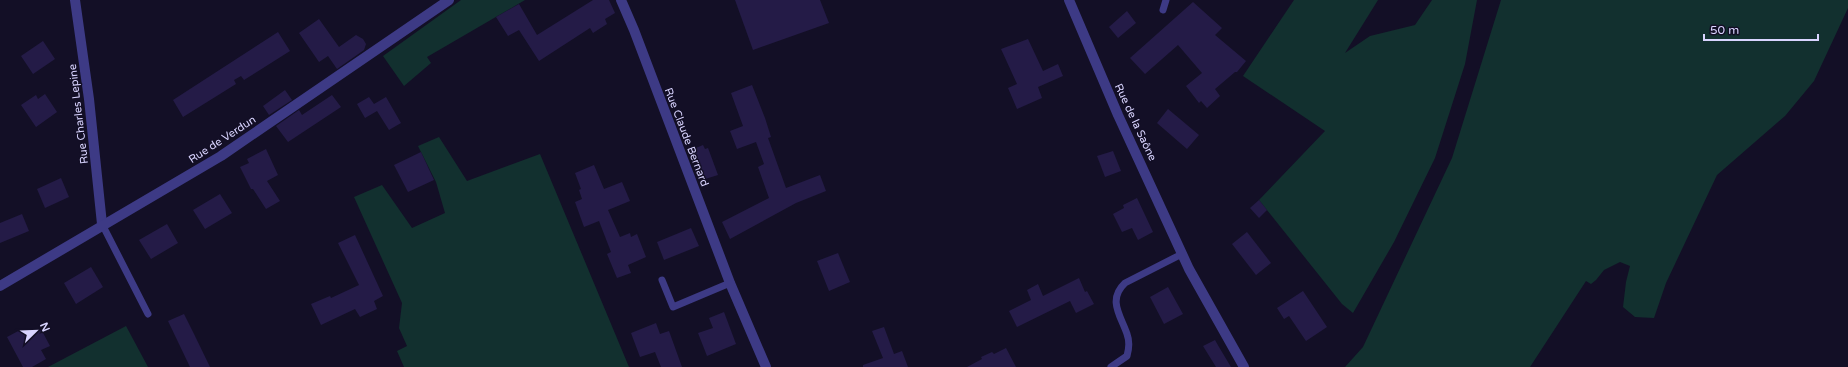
<svg xmlns="http://www.w3.org/2000/svg" width="1848" height="367" viewBox="0 0 1848 367" font-family="'Varela Round',sans-serif">
<style>
.green{fill:#12302f}
.building{fill:#241b47}
.lines{fill:none;stroke-linecap:round;stroke-linejoin:round}
.service{stroke:#3d3a85;stroke-width:7}
.minor{stroke:#3d3a85;stroke-width:10}
.labels{text-anchor:middle;stroke-width:3;stroke-linejoin:round;paint-order:stroke}
.street-label{font-size:11px;fill:#d9d4ff;stroke:#130f26}
</style>
<rect width="100%" height="100%" fill="#130f26"/>
<g class="green">
<path d="M461,0H525L427,57L431,63L404,86L383,56Z"/>
<path d="M1294,0H1378L1345,53L1370,36L1415,25L1432,0H1477L1465,64L1435,158L1394,242L1353,313L1342,304L1259,200L1325,131L1243,76Z"/>
<path d="M1501,0H1848V8L1814,81L1785,116L1717,175L1666,283L1654,318L1635,317L1623,307L1626,282L1630,266L1620,262L1604,270L1596,280L1591,284L1586,281L1530,367H1345L1363,347L1452,158Z"/>
<path d="M439,137L467,181L540,154L629,367H404L397,351L407,346L399,328L402,303L354,197L382,185L412,228L445,213L436,182L418,146Z"/>
<path d="M126,326L148,367H48Z"/>
</g>
<g class="building">
<path d="M593,0H609L615,13L605,19L607,24L593,33L590,28L539,61L519,30L508,36L496,17L519,4L537,35Z"/>
<path d="M735,0H820L829,23L753,50Z"/>
<path d="M1193,2L1222,28L1215,35L1246,61L1237,72H1235L1215,89L1220,96L1207,108L1201,101L1199,103L1186,86L1202,73L1178,45L1145,74L1130,58Z"/>
<path d="M1127,11L1136,23L1118,38L1109,27Z"/>
<path d="M319,19L339,47L356,35L363,39L366,44L364,50L337,69L328,56L319,62L299,33Z"/>
<path d="M278,32L290,51L244,80L241,76L234,80L236,84L183,117L173,100Z"/>
<path d="M1028,39L1043,71L1058,64L1063,76L1038,87L1042,98L1017,109L1008,88L1017,84L1001,49Z"/>
<path d="M43,41L55,59L33,74L21,56Z"/>
<path d="M752,85L765,118L771,137L768,138L786,188L820,175L826,191L796,203L730,239L722,222L769,198L758,167L764,164L756,142L737,149L730,131L743,126L731,93Z"/>
<path d="M285,90L292,100L269,115L263,106Z"/>
<path d="M45,94L57,112L36,127L21,105L36,95L38,99Z"/>
<path d="M332,95L341,107L288,142L276,126L299,110L302,115Z"/>
<path d="M369,97L374,104L386,97L401,123L389,130L377,111L365,118L357,104Z"/>
<path d="M1168,109L1199,135L1187,149L1157,123Z"/>
<path d="M703,145L705,149L708,148L718,175L702,180L691,150Z"/>
<path d="M266,149L278,175L267,181L280,201L266,209L253,189H251L240,167L249,163L247,159Z"/>
<path d="M1113,151L1121,171L1105,177L1097,156Z"/>
<path d="M421,152L434,180L408,192L394,165Z"/>
<path d="M594,165L604,189L622,182L630,201L608,210L620,237L630,233L631,237L637,234L646,257L628,265L631,273L617,278L607,254L611,252L599,221L584,227L575,202L582,199L579,190L581,189L575,173Z"/>
<path d="M61,178L69,197L45,208L37,189Z"/>
<path d="M220,194L232,213L205,229L193,210Z"/>
<path d="M1137,198L1153,232L1138,240L1132,228L1122,232L1113,214L1124,208L1123,205Z"/>
<path d="M1259,200L1267,210L1259,218L1250,208Z"/>
<path d="M22,214L29,231L0,243V223Z"/>
<path d="M167,224L178,243L151,259L139,240Z"/>
<path d="M691,228L699,246L664,260L657,242Z"/>
<path d="M1247,232L1271,263L1256,275L1232,244Z"/>
<path d="M355,235L383,296L374,301L377,309L360,317L355,309L321,325L311,304L330,296L331,298L359,285L338,243Z"/>
<path d="M838,253L850,282L829,291L817,261Z"/>
<path d="M91,267L103,287L76,304L64,283Z"/>
<path d="M1079,278L1085,292L1087,291L1094,304L1076,313L1070,301L1017,327L1009,311L1031,300L1027,290L1038,284L1043,296Z"/>
<path d="M1168,287L1183,314L1164,324L1150,297Z"/>
<path d="M1303,291L1327,327L1306,341L1289,316L1284,319L1277,308Z"/>
<path d="M724,312L736,344L707,356L698,333L713,328L709,318Z"/>
<path d="M184,314L194,334L210,367H190L168,321Z"/>
<path d="M656,323L660,334L669,331L682,367H661L655,352L640,357L631,333Z"/>
<path d="M884,327L894,354L902,351L908,367H863V365L883,358L872,331Z"/>
<path d="M22,329L26,337L41,329L50,346L41,350L46,359L32,367H23L7,337Z"/>
<path d="M1215,340L1219,347L1231,367H1216L1203,346Z"/>
<path d="M1006,348L1016,367H967L982,359L981,357L992,352L994,354Z"/>
</g>
<g class="lines">
<g class="service">
<path d="M1163,10L1166,0"/>
<path d="M102,224L148,314"/>
<path d="M662,280L673,307L730,283"/>
<path d="M1111,367L1127,356C1129,349 1130,342 1127,334C1121,316 1107,300 1125,283L1182,254"/>
</g>
<g class="minor">
<path d="M75,0L89,99L102,224"/>
<path d="M621,0L634,30L730,283L766,367"/>
<path d="M1069,0L1118,115L1189,269L1244,367"/>
<path d="M0,286L221,156L449,0"/>
</g>
</g>
<g class="labels">
<g class="street-label">
<text transform="translate(78 114) rotate(-97)" y="4">Rue Charles Lepine</text>
<text transform="translate(1136 122) rotate(65)" y="4">Rue de la Saône</text>
<text transform="translate(687 137) rotate(69)" y="4">Rue Claude Bernard</text>
<text transform="translate(222 139) rotate(-33)" y="4">Rue de Verdun</text>
</g>
</g>
<g transform="translate(36 331) rotate(67)" stroke="#130f26" stroke-width="3" paint-order="stroke">
<path d="M0-3L7 15L0 10L-7 15Z" fill="#d9d4ff"/>
<text y="-6" font-size="11" font-weight="bold" text-anchor="middle" fill="#d9d4ff">N</text>
</g>
<path d="M1704 34v6h114v-6" fill="none" stroke="#d9d4ff" stroke-width="2"/>
<text x="1710" y="34" font-size="12" fill="#d9d4ff" stroke="#130f26" stroke-width="3" paint-order="stroke">50 m</text>
</svg>
